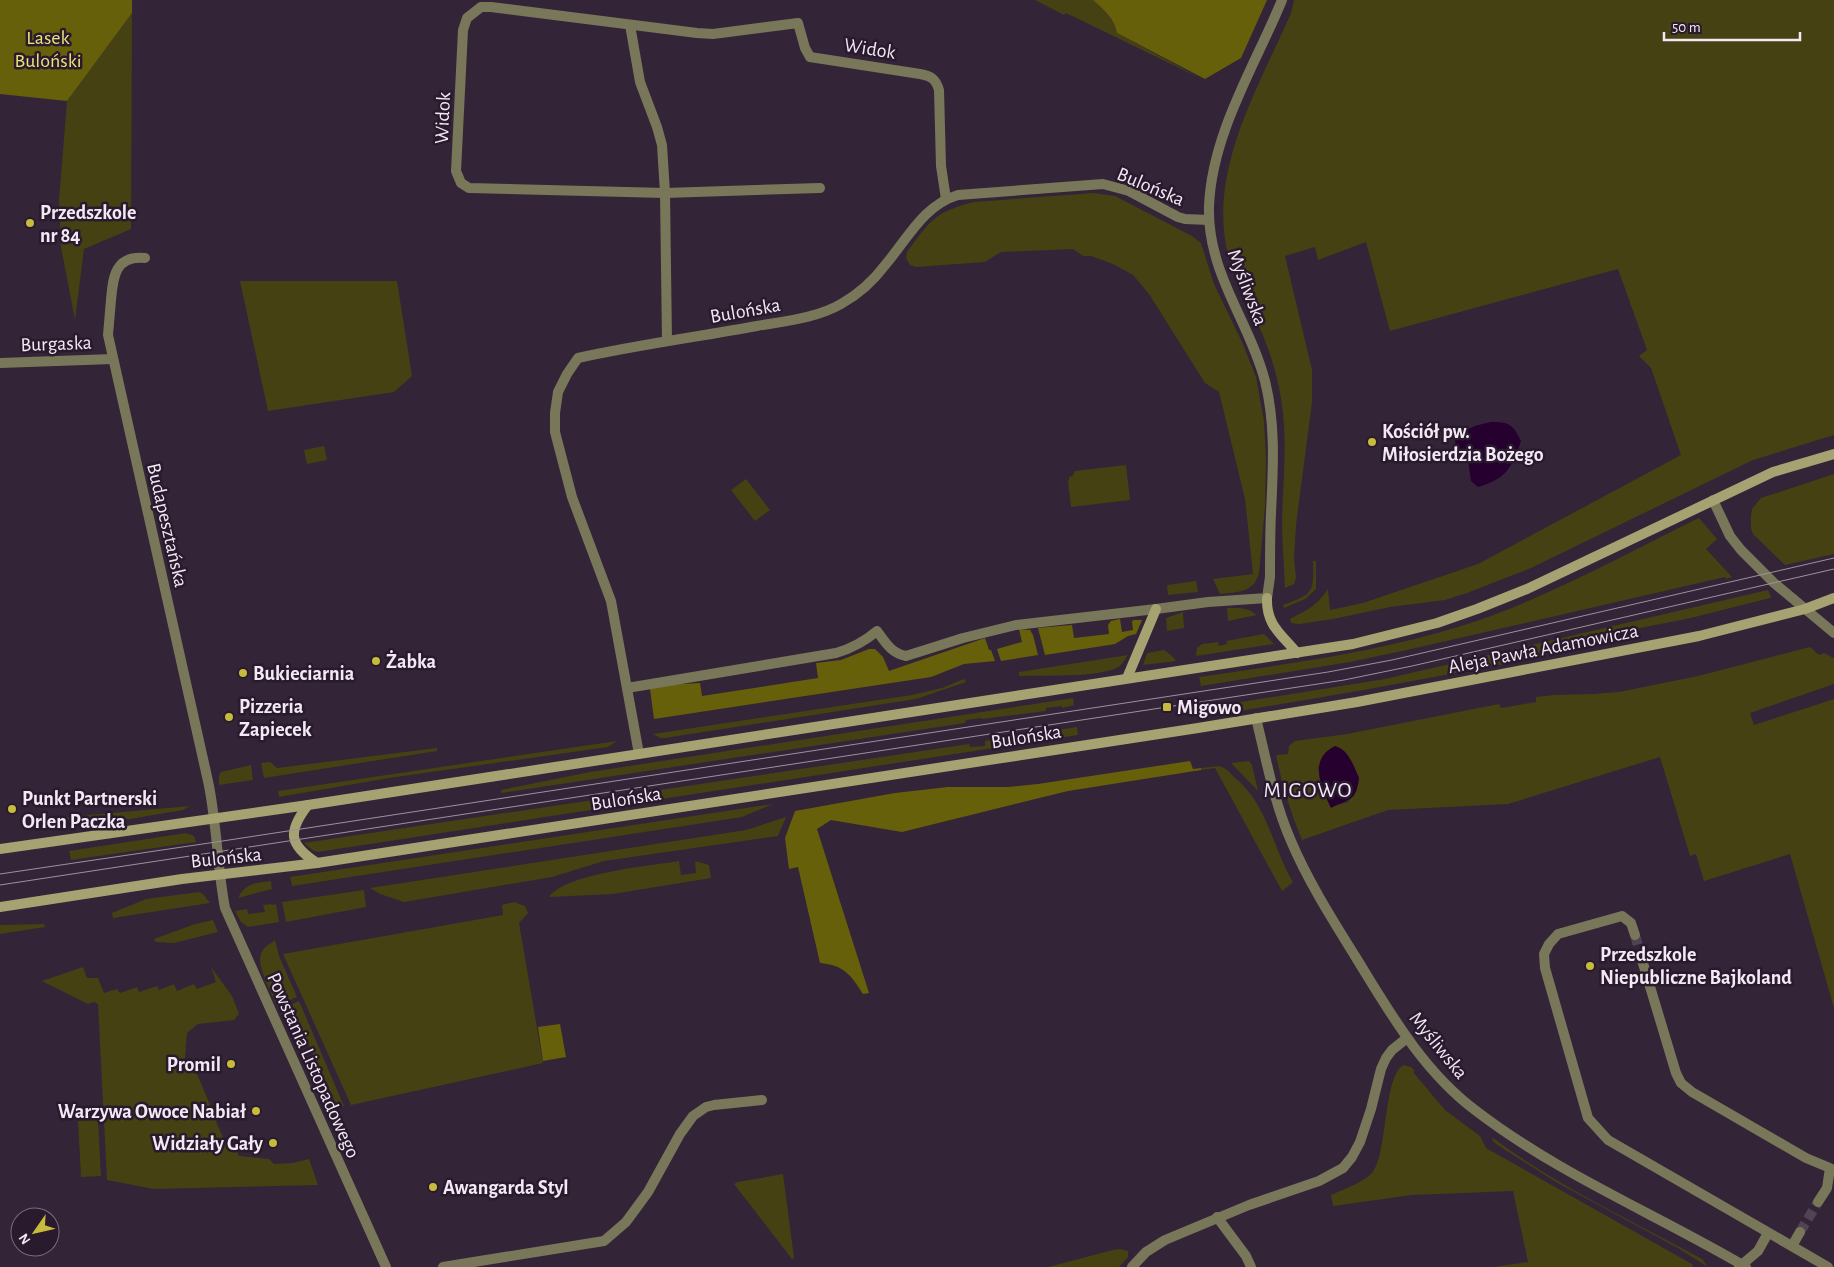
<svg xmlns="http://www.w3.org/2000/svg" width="1834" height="1267" viewBox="0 0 1834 1267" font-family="'Alegreya Sans',sans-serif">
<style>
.green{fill:#454112;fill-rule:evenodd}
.forest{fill:#67600a}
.water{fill:#26002e}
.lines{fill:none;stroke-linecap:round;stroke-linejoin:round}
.minor-tunnel{stroke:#514254;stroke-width:10;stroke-dasharray:10 5;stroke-linecap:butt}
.minor{stroke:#797759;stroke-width:10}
.tertiary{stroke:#797759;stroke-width:10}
.secondary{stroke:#a6a271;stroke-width:10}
.tram{stroke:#9d91a0;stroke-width:1}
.poi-dot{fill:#c6bb3c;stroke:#291a2d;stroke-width:2}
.labels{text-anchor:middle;stroke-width:5;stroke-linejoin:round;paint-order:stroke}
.park-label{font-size:20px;fill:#ece379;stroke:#291a2d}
.street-label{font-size:20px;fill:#f3e9f5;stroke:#291a2d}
.poi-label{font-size:20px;font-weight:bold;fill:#f3e9f5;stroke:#291a2d;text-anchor:start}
.quarter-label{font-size:22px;letter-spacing:1px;fill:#f3e9f5;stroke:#291a2d}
</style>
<rect width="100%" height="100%" fill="#342437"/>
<g class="green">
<path d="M1035,0H1093C1104,10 1113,18 1117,33L1204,80L1066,13L1064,15Z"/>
<path d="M1294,0H1834V435L1753,460L1531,568L1467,593L1445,600L1390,607L1333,619L1299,624L1291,623L1290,619C1307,610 1317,606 1328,589L1330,610L1363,603L1478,564L1681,455L1651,368L1639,356L1647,350L1618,269L1390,331L1366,242L1318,260L1315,247L1285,256L1312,370V402L1296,525L1294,558L1296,578L1294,584L1285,588C1284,565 1282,542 1282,520C1283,479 1288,440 1281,399C1277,372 1268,345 1256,320C1247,302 1237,284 1231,265C1203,178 1257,91 1291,13Z"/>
<path d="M132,13L131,229L84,249L75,320L61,247L59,200L67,101Z"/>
<path d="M1094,193L1115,196L1192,236L1201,243L1214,284L1242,342L1256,377L1264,421L1266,459L1265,507L1259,573C1254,593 1237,592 1220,594L1213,579L1253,574L1245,499L1219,392L1205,383L1149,294L1133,275L1113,264L1091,256H1083L1073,249L1001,252L985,262L916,267L910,265L906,258L907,252C930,221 934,212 974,202Z"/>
<path d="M240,281H397L412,376L394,392L268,411Z"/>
<path d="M324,446L327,460L307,464L304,450Z"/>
<path d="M1126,465L1130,500L1071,507L1068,482L1070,476L1072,477L1075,471Z"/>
<path d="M1834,474V554L1785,565L1753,534L1751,528V516L1752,509L1761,498Z"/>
<path d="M746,479L770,510L755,521L731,490Z"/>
<path d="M1699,518L1717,539L1706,549L1732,577L1726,579L1725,577L1407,650L1350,662L1201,686L1199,677C1287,664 1373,653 1458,627C1542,601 1621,556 1699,518Z"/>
<path d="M1313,561H1316V589L1305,599L1284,608L1283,605C1313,594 1314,593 1313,561Z"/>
<path d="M1196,581L1198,592L1168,595L1167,585Z"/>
<path d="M1768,590L1771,597L1770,598L1691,618L1610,634L1531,659L1358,691L1205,717L1204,708L1385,679Z"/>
<path d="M1227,608C1238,608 1248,607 1257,615L1228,621Z"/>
<path d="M1183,612L1184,628L1167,631L1166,618Z"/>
<path d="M1264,634L1274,644L1196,656L1197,648L1202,644L1218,642L1219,646L1227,644L1226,641Z"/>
<path d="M1810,647L1819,655L1824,653L1834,658V684L1750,713L1754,725L1834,699V1008L1790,854L1704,881L1696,854L1690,856L1660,757L1508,804L1388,810L1302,840C1291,813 1282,785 1276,755L1288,754L1289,746L1295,741L1347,734L1499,704L1501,708L1536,702V697L1555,695L1593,694L1619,692L1698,676ZM1346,753L1359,778L1348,802L1331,807L1324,793L1318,768L1320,763Z"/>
<path d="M1164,650L1172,656L1176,661L1143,665L1147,653Z"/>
<path d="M1128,655C1125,659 1122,665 1118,667C1100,678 1042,675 1019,676V672Z"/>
<path d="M964,679L966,682L916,699L665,738H660L653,734L912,695L942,688Z"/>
<path d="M1073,698L1074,705L1062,708V706L1046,708V711L982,719L981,718L966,720L965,723L501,793V790L590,772Z"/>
<path d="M1077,727L1078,735L318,852L312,850L304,843L969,744L970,747L985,746V741Z"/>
<path d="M617,741L608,747L389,778L279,797L278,791Z"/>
<path d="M437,748V751L264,778L261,763L270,762L277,768Z"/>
<path d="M1249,761L1252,765L1258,791L1231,763Z"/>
<path d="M251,765L253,780L219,785V776L221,772Z"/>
<path d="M1218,766C1225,767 1229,772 1234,777C1268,804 1272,847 1293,882L1282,891L1215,768L1201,770V768Z"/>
<path d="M773,804L742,817L292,886L290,877Z"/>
<path d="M190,806L183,810L130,819L68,820L67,817Z"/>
<path d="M786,817L778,836L604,861L552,877L404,902L380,894L370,888L746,830Z"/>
<path d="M186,833L194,836L196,842L71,860L69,851Z"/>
<path d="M679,861L681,875L696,873L695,861L709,865L711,878L613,894L549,897C566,873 650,866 679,861Z"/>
<path d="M271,881L272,889L238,898C245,883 256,883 271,881Z"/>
<path d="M364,890L366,907L286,922L282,902Z"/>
<path d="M199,892L203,894L210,903L113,918L112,913L146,899Z"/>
<path d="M514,902L525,906L528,913L519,923L543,1063L351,1105L283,954L503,915L502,905Z"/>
<path d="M271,904L272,905L276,904L279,922L248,927L241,922L235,911L247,909L248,914L265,912L263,905Z"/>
<path d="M213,920L218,932L174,943L156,942L154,939L195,924Z"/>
<path d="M44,924L45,927L0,934V925Z"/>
<path d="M275,940L279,956L297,997L277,1006C272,994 256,965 261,954C263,947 270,944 275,940Z"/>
<path d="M83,967L87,978H98L104,993L117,989L120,993L137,987L139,992L157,986L159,990L174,984L177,991L194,984L197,989L216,982L211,967L232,996L239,1014L234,1020L198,1024L187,1033L185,1058L182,1069L197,1074L217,1121L216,1122L229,1150H236L239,1156L269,1159L274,1164L293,1163L309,1159L318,1185L154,1189L107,1180L98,1004L94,1002L88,1004L42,981Z"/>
<path d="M299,1001L344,1106L338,1108L295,1015L284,1020L280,1010Z"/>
<path d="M1404,1065L1411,1067L1415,1071L1413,1072L1445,1110L1480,1136L1486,1148L1692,1264L1693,1267H1493L1528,1262L1513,1191L1412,1195L1333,1206L1331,1195C1344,1189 1362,1183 1372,1173C1388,1156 1383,1074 1404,1065Z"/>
<path d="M98,1120L101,1176L81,1177L78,1121Z"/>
<path d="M1493,1138C1557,1186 1632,1221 1702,1259L1708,1267L1678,1248L1556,1182L1496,1144L1492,1140Z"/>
<path d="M783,1174L794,1258L792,1259L734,1184L738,1182Z"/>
<path d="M1120,1249L1128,1251V1257L1119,1267H1048L1113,1250Z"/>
</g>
<g class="forest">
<path d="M0,0H132V13L67,101L0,94Z"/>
<path d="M1093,0H1267L1241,58L1205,79L1117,33C1114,18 1104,10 1093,0Z"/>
<path d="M1120,619L1122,632L1133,630L1132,621L1134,620H1142L1136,634L1128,636L1115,644L1045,655L1038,628L1072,625L1074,638L1109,634L1108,625L1111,621Z"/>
<path d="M1019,629L1030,630L1033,635L1038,655L1001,661L997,649L1022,642Z"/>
<path d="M985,638L989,650H991L995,661L964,664L931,677L654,719L650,689L664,685L700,683L702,696L818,678L816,663L841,660L869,649H875L883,657L889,671Z"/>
<path d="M1190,761L1193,769L1201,768V770L1068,791L902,832L831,820L817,829L869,993L863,994C851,975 844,965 820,963L798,867L789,869L785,838L795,811L895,793L948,787H1008L1038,784Z"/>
<path d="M560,1024L566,1057L543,1061L538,1027Z"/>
</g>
<g class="water">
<path d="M1491,422C1509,422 1513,424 1521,441C1512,468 1506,479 1478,487L1471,481L1468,460C1458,456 1456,450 1455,440C1465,428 1476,425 1491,422Z"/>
<path d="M1335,746C1348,749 1354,766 1359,778C1356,802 1350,798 1331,808C1321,787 1308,759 1335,746Z"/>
</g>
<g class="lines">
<g class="minor-tunnel">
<path d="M1635,935L1642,960"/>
<path d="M1800,1232L1818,1202"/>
</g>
<g class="minor">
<path d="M630,25L640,82L657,127L662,145L665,193L667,341"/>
<path d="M820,188L665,193L469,188L461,183L456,171L463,30L467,18L481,7H491L697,33L713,34L798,23L805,48L810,57L920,74C931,76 936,79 939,90L941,166L946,199"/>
<path d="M145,258C115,255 113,277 111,300C110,312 109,324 108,335L208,781C217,823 217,866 225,908L386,1267"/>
<path d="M0,363L113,359"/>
<path d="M627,688L836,653C853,648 864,642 877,631C885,642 891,653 906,656L963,638L1016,625L1156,609"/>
<path d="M639,754L611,601L572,497L555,432V413L558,392L567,374L578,358C637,345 697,337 757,326C785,321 817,318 841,304C859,294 874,280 886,264C908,238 924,205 958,195L1103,184L1129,191L1178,217L1185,219L1209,220"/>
<path d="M1635,935L1631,923L1622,916L1558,934L1549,944L1544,954L1545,968L1588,1118L1608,1140L1828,1267"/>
<path d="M1642,960L1676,1073L1681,1083L1692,1092L1806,1158L1830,1168L1827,1188L1818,1202"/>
<path d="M1217,1217L1246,1256L1251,1267"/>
<path d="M1792,1246L1800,1232"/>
<path d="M443,1267L604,1241L626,1222L648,1192L680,1134L693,1116L706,1107L714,1105L762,1100"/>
<path d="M1132,1267L1146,1252L1165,1240L1249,1205L1319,1181L1343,1168L1352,1157L1360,1142L1371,1109L1381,1069L1386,1058L1392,1050L1407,1038"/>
<path d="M1739,1267L1758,1251L1768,1233"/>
</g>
<g class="tertiary">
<path d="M1713,500L1730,536L1741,550L1774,583L1834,633"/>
<path d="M1156,609L1208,602L1267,598L1270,577C1270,556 1270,535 1271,513C1273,469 1276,425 1265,381C1249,320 1207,273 1209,206C1212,133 1255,66 1282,0"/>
<path d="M1256,718C1266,759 1274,802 1291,841C1308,881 1332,919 1355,956C1389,1011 1422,1070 1475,1110C1558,1174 1656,1214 1746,1267"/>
</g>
<g class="secondary">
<path d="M1267,598C1266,625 1281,634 1297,653"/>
<path d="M1127,678L1156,609"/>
<path d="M308,805C287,832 289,845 317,863"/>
<path d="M0,849L308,805L1353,644L1437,623L1477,609L1527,589L1773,472L1834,454"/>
<path d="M0,907L182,879L317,863L1198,728L1357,702L1699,636L1805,609L1834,598"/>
</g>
<g class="tram">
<path d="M0,874L216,842L1328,672L1392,660L1834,558"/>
<path d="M0,885L1344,680L1412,666L1834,569"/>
</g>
</g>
<g class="poi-dot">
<circle cx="30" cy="223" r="5"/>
<circle cx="1372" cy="442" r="5"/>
<circle cx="376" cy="661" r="5"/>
<circle cx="243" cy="673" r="5"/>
<rect x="1162" y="702" width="10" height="10" rx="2.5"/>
<circle cx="229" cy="717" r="5"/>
<circle cx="12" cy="809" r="5"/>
<circle cx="1590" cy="966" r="5"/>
<circle cx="231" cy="1064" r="5"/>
<circle cx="256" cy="1111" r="5"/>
<circle cx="273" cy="1143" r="5"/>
<circle cx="433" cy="1187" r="5"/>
</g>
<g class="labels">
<g class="park-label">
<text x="48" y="44">Lasek<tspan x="48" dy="23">Buloński</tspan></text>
</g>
<g class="street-label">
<text transform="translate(870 48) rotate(9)" y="7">Widok</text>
<text transform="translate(442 118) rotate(-87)" y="7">Widok</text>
<text transform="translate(1151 186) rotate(23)" y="7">Bulońska</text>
<text transform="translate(1248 287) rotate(69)" y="7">Myśliwska</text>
<text transform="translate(745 310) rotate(-10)" y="7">Bulońska</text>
<text transform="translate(56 343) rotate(-2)" y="7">Burgaska</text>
<text transform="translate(168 525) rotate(77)" y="7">Budapesztańska</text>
<text transform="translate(1543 648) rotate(-11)" y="7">Aleja Pawła Adamowicza</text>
<text transform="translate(1026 736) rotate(-9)" y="7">Bulońska</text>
<text transform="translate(626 798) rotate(-9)" y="7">Bulońska</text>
<text transform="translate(226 857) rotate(-6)" y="7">Bulońska</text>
<text transform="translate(1439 1045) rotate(51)" y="7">Myśliwska</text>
<text transform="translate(314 1065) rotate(66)" y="7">Powstania Listopadowego</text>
</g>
<g class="poi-label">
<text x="40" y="219">Przedszkole<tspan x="40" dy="23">nr 84</tspan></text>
<text x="1382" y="438">Kościół pw.<tspan x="1382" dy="23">Miłosierdzia Bożego</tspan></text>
<text x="386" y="668">Żabka</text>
<text x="253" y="680">Bukieciarnia</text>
<text x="239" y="713">Pizzeria<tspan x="239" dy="23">Zapiecek</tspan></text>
<text x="1177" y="714">Migowo</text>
<text x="22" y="805">Punkt Partnerski<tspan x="22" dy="23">Orlen Paczka</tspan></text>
<text x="1600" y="961">Przedszkole<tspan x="1600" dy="23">Niepubliczne Bajkoland</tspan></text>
<text x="221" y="1071" text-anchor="end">Promil</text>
<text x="246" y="1118" text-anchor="end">Warzywa Owoce Nabiał</text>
<text x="263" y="1150" text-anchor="end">Widziały Gały</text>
<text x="443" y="1194">Awangarda Styl</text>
</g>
<g class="quarter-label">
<text x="1308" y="797">MIGOWO</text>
</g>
</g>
<g transform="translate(35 1232) rotate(236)"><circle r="24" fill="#291a2d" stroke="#7a6d7d"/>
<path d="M0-4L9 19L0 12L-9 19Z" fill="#c6bb3c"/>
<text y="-8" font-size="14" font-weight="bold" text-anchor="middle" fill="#f3e9f5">N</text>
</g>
<path d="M1664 32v8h136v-8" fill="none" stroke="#f3e9f5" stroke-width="2.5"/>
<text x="1672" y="32" font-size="15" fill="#f3e9f5" stroke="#291a2d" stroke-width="4" paint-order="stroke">50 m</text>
</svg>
